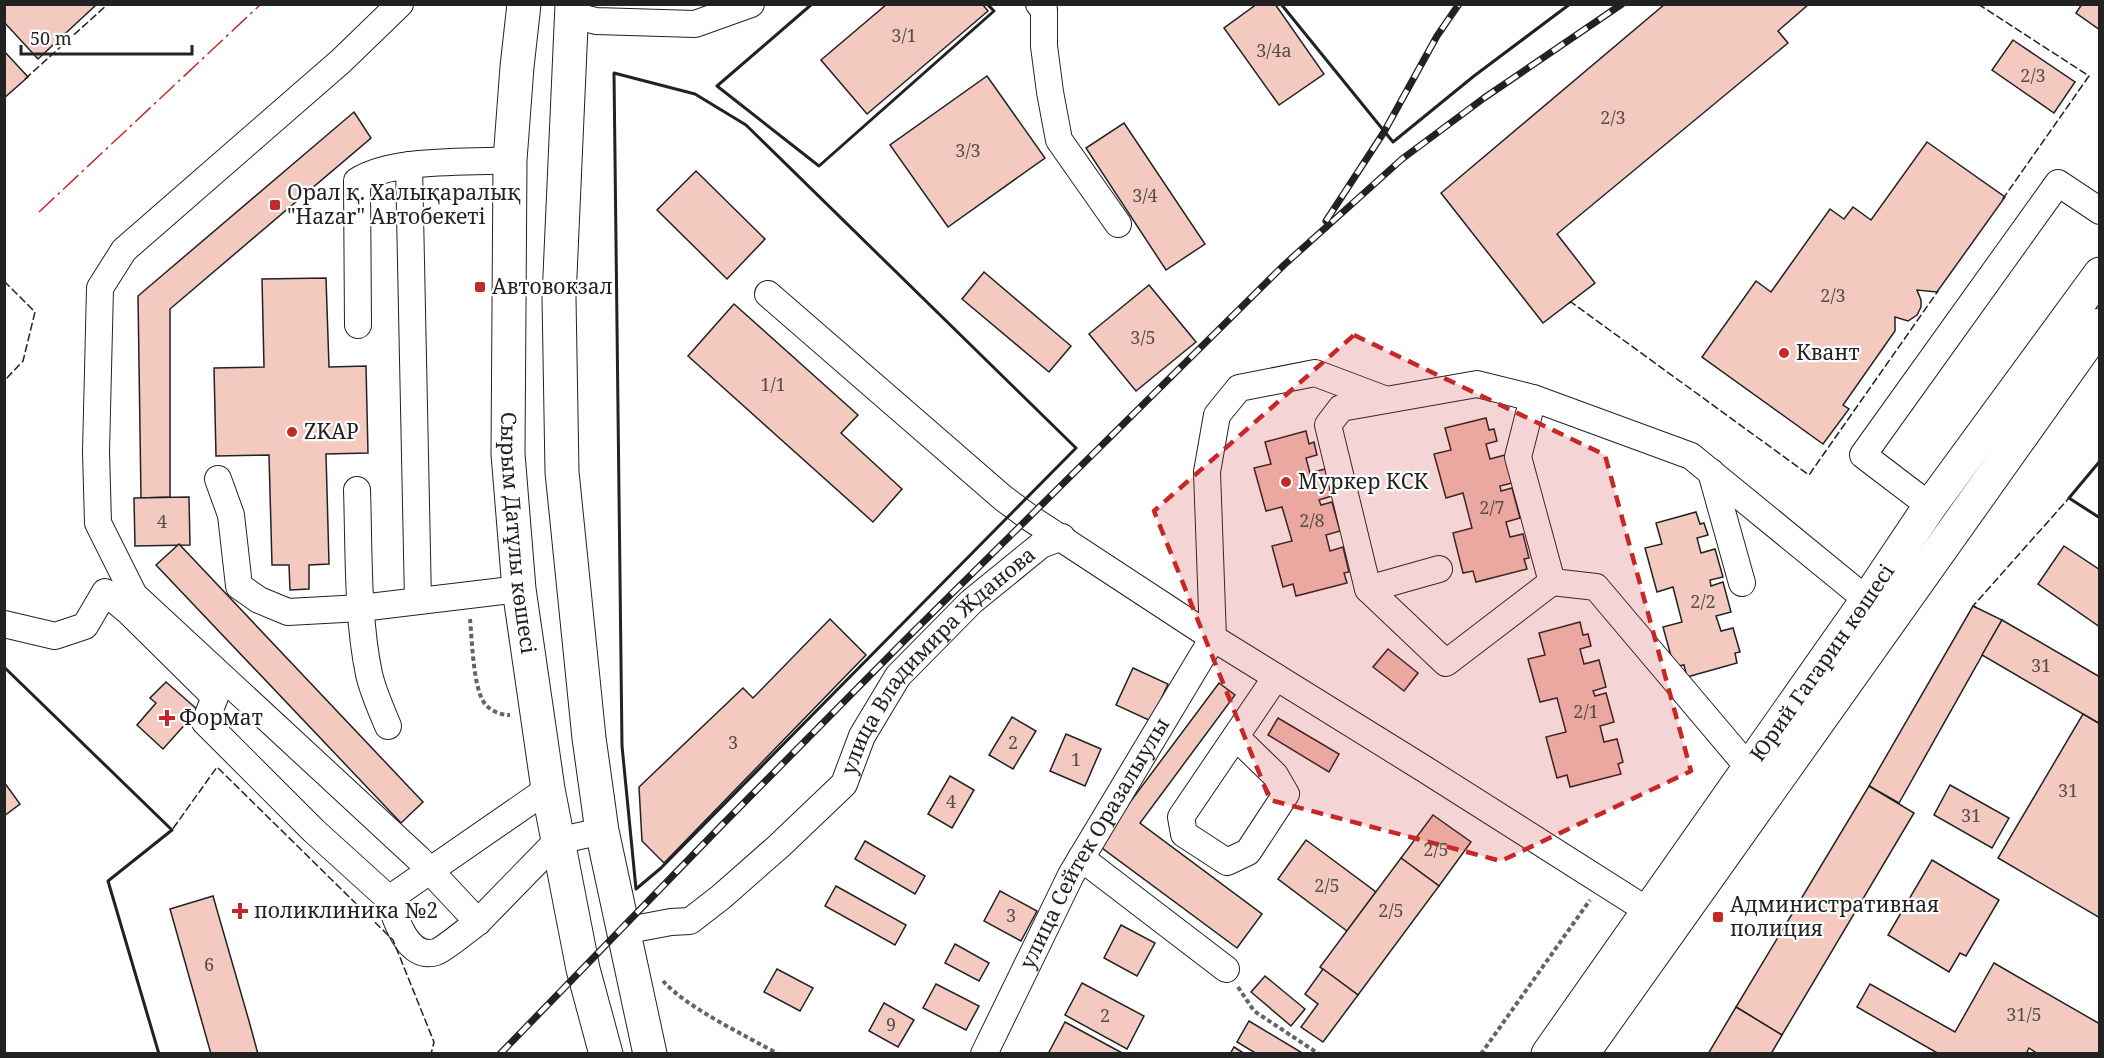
<svg xmlns="http://www.w3.org/2000/svg" width="2104" height="1058" viewBox="0 0 2104 1058" font-family="'Noto Serif',serif">
<style>
.building{fill:#f3c9c0;stroke:#222;stroke-width:1.5}
.lines{fill:none;stroke-linecap:round;stroke-linejoin:round}
.minor-casing{stroke:#222;stroke-width:28}
.major-casing{stroke:#222;stroke-width:35}
.highway-casing{stroke:#222;stroke-width:35}
.path{stroke:#646464;stroke-width:4;stroke-dasharray:4.5 3;stroke-linecap:butt}
.minor{stroke:#fff;stroke-width:26}
.major{stroke:#fff;stroke-width:33}
.highway{stroke:#fff;stroke-width:33}
.rail-casing{stroke:#222;stroke-width:7}
.rail{stroke:#fff;stroke-width:4.5;stroke-dasharray:14;stroke-linecap:butt}
.fence{stroke:#222;stroke-width:1.5;stroke-dasharray:8 3;stroke-linecap:butt}
.wall{stroke:#222;stroke-width:3}
.power{stroke:#c62828;stroke-width:1.5;stroke-dasharray:21 4.5 3 4.5;stroke-linecap:butt}
.marked{fill:#c62828;fill-opacity:0.2;stroke:#c62828;stroke-width:4.5;stroke-dasharray:12 8;stroke-linejoin:round}
.poi-dot{fill:#c62828;stroke:#fff;stroke-width:2}
.labels{text-anchor:middle;stroke-width:4.5;stroke-linejoin:round;paint-order:stroke}
.number-label{font-size:18px;fill:#564c4a}
.poi-label{font-size:21px;fill:#222;stroke:#fff;text-anchor:start}
.street-label{font-size:21px;fill:#222;stroke:#fff}
</style>
<rect width="100%" height="100%" fill="#fff"/>
<g class="building">
<path d="M4,4H97L38,59L4,22Z"/>
<path d="M887,4H982L988,11L867,114L821,60Z"/>
<path d="M1257,4H1275L1324,74L1279,105L1224,28Z"/>
<path d="M1665,4H1809L1778,31L1788,43L1557,234L1595,283L1543,323L1441,193Z"/>
<path d="M2082,4H2100V30L2076,13Z"/>
<path d="M2013,40L2075,82L2054,113L1992,70Z"/>
<path d="M4,51L28,77L4,98Z"/>
<path d="M987,76L1045,158L948,227L890,145Z"/>
<path d="M354,112L371,138L170,309V497L141,498L138,296Z"/>
<path d="M1124,123L1205,244L1166,270L1086,148Z"/>
<path d="M1927,142L2005,197L1937,292L1917,290L1921,300V307L1917,315L1908,321L1895,317V331L1843,405L1849,409L1823,444L1702,357L1756,281L1771,292L1830,209L1844,219L1853,207L1871,220Z"/>
<path d="M696,171L765,239L727,279L657,210Z"/>
<path d="M984,272L1071,346L1049,372L962,299Z"/>
<path d="M326,278L329,367L366,366L368,453L326,454L329,564L309,565V589L290,590L289,565H272L269,455L216,456L214,368L264,367L262,279Z"/>
<path d="M1149,285L1196,342L1136,391L1089,334Z"/>
<path d="M734,304L858,415L841,433L902,489L873,522L688,356Z"/>
<path d="M1486,418L1489,430L1494,429L1497,441L1486,444L1490,459L1505,455L1512,483L1500,486L1501,491L1512,488L1520,518L1506,522L1510,537L1523,534L1529,558L1524,559L1527,569L1476,582L1473,571L1463,573L1453,533L1472,528L1463,493L1446,498L1434,454L1451,450L1445,428Z"/>
<path d="M1306,431L1309,444L1314,442L1317,455L1306,458L1310,473L1325,469L1332,496L1319,500L1321,505L1332,502L1340,531L1326,535L1330,551L1343,547L1349,572L1344,573L1347,583L1296,596L1293,584L1283,587L1272,546L1292,541L1282,507L1266,511L1254,468L1271,464L1265,442Z"/>
<path d="M189,497L190,545L135,546L134,498Z"/>
<path d="M1696,512L1700,524L1704,523L1708,535L1697,538L1701,553L1715,549L1723,577L1710,580L1711,586L1723,582L1731,612L1716,616L1721,631L1733,628L1740,652L1735,653L1737,663L1687,677L1684,665L1674,667L1663,627L1682,622L1673,587L1657,592L1645,548L1662,544L1656,523Z"/>
<path d="M179,544L423,802L401,823L156,565Z"/>
<path d="M2064,546L2100,570V627L2038,584Z"/>
<path d="M1973,606L2002,620L1899,803L1869,786Z"/>
<path d="M830,619L866,655L664,863L642,841L639,787L743,688L753,698Z"/>
<path d="M2002,620L2100,677V724L1982,655Z"/>
<path d="M1580,622L1583,635L1588,634L1591,646L1580,649L1584,664L1599,660L1606,687L1593,691L1595,696L1606,693L1614,722L1600,726L1604,742L1617,739L1623,762L1618,764L1621,774L1570,787L1567,775L1557,778L1546,737L1566,732L1557,698L1540,702L1528,659L1545,655L1539,633Z"/>
<path d="M1388,649L1418,673L1404,691L1373,667Z"/>
<path d="M1133,668L1168,684L1151,721L1116,705Z"/>
<path d="M166,682L198,710L163,749L137,725L156,703L150,698Z"/>
<path d="M1219,683L1235,695L1140,823L1262,914L1237,948L1098,845Z"/>
<path d="M2083,714L2100,724V918L1998,858Z"/>
<path d="M1012,717L1036,731L1013,769L989,755Z"/>
<path d="M1278,718L1339,754L1329,772L1268,735Z"/>
<path d="M1066,734L1101,749L1085,786L1050,771Z"/>
<path d="M950,776L974,790L952,828L928,814Z"/>
<path d="M4,782L20,804L4,816Z"/>
<path d="M1950,785L2009,818L1992,848L1934,815Z"/>
<path d="M1869,786L1914,813L1782,1035L1736,1007Z"/>
<path d="M1433,815L1471,842L1439,886L1401,858Z"/>
<path d="M1306,840L1376,892L1347,931L1278,879Z"/>
<path d="M865,841L925,876L915,894L855,859Z"/>
<path d="M1401,858L1439,886L1358,995L1320,967Z"/>
<path d="M1932,860L1999,900L1966,956L1960,953L1949,972L1888,935Z"/>
<path d="M836,886L906,925L895,945L825,906Z"/>
<path d="M1000,891L1037,911L1021,941L984,921Z"/>
<path d="M213,896L249,1021L258,1054H211L170,909Z"/>
<path d="M1121,925L1155,943L1137,976L1104,958Z"/>
<path d="M955,944L989,963L979,981L945,963Z"/>
<path d="M1994,963L2100,1024V1054H2038L2029,1048L2026,1054H1939L1857,1007L1870,984L1955,1032Z"/>
<path d="M777,969L813,988L800,1011L764,992Z"/>
<path d="M1323,969L1358,995L1323,1042L1301,1027L1318,1004L1305,994Z"/>
<path d="M1265,976L1305,1009L1291,1026L1251,992Z"/>
<path d="M1082,983L1144,1016L1127,1049L1065,1015Z"/>
<path d="M936,984L979,1006L966,1030L923,1008Z"/>
<path d="M884,1003L914,1020L898,1047L869,1031Z"/>
<path d="M1736,1007L1782,1035L1771,1054H1708Z"/>
<path d="M1249,1021L1304,1054H1257L1237,1042Z"/>
<path d="M1065,1022L1124,1054H1048Z"/>
<path d="M1234,1047L1245,1054H1230Z"/>
</g>
<g class="lines">
<defs>
<g id="minor">
<path d="M400,4L341,61L124,250L100,288L96,452L98,523L134,595L418,858L478,922L557,841L602,831"/>
<path d="M1039,4L1044,10V46L1050,92L1059,140L1118,224"/>
<path d="M572,15L596,21L695,24L751,4"/>
<path d="M409,165L418,601"/>
<path d="M768,294L1003,498L1030,518L1213,638L1426,770L1664,921"/>
<path d="M358,325L357,181C392,158 467,163 510,160"/>
<path d="M1533,398L1518,457L1552,582L1596,587L1749,768"/>
<path d="M1711,472L1742,583"/>
<path d="M218,479L231,515L239,586L259,600L288,612L361,608L519,589"/>
<path d="M357,490C359,548 357,617 369,674C373,692 381,709 388,726"/>
<path d="M1930,506L1863,455L2058,183L2100,211"/>
<path d="M1552,582L1446,663L1368,589L1328,425L1341,408L1477,384L1533,398L1691,456L1856,591L1879,613"/>
<path d="M1368,589L1439,569"/>
<path d="M4,624L55,636L85,626L105,592L129,612L215,697L205,722L314,831L389,899C395,918 408,961 436,952C445,949 468,929 478,922"/>
<path d="M1236,737L1275,775L1286,794L1248,852L1227,862L1184,834L1181,817L1276,677"/>
<path d="M1081,858L1226,969"/>
<path d="M389,899L548,789"/>
<path id="s1" d="M623,931L671,922L690,921L721,897L779,846L844,784L862,736L898,676L971,602L1041,545L1062,537"/>
<path id="s2" d="M984,1054L1071,875L1213,638L1207,472L1217,415L1239,388L1315,373L1384,399"/>
</g>
<g id="major">
<path id="s3" d="M1548,1054L1867,600L1930,506L2100,274"/>
<path d="M1582,1054L2100,325"/>
</g>
<g id="highway">
<path id="s4" d="M524,4L517,67L510,160L508,454L519,589L548,789L583,969L606,1054"/>
<path d="M572,4L559,298L562,472L589,738L602,831L650,1054"/>
</g>
</defs>
<use href="#minor" class="minor-casing"/>
<use href="#major" class="major-casing"/>
<use href="#highway" class="highway-casing"/>
<g class="path">
<path d="M470,619C472,639 473,689 485,704C491,711 500,715 510,715"/>
<path d="M663,981C687,1008 745,1035 778,1054"/>
<path d="M1238,987L1254,1011L1319,1054"/>
<path d="M1481,1054L1590,900"/>
</g>
<use href="#minor" class="minor"/>
<use href="#major" class="major"/>
<use href="#highway" class="highway"/>
<defs>
<g id="rail">
<path d="M1326,221L1384,132L1437,36L1459,4"/>
<path d="M500,1054L721,826L906,639L1284,265L1402,159L1484,98L1622,4"/>
</g>
</defs>
<use href="#rail" class="rail-casing"/>
<use href="#rail" class="rail"/>
<g class="fence">
<path d="M1978,4L2089,76L2002,200"/>
<path d="M25,79L108,4"/>
<path d="M4,281L35,312L23,361L4,381"/>
<path d="M1569,303L1571,302L1809,475L1938,291"/>
<path d="M1976,607L1973,606L2069,498L2100,518"/>
<path d="M159,1054L108,881L172,830L217,767L393,940L434,1042L431,1054"/>
</g>
<g class="wall">
<path d="M666,4H678"/>
<path d="M812,4L717,86L819,166L994,11L987,4"/>
<path d="M1281,4L1393,142L1474,76L1570,4"/>
<path d="M614,73L695,94L746,125L1076,448L661,868L636,889L622,746Z"/>
<path d="M2100,461L2069,498L2100,518"/>
<path d="M4,667L172,830L108,881L159,1054"/>
</g>
<path class="power" d="M39,212L261,4"/>
</g>
<path class="marked" d="M1354,335L1605,455L1691,771L1501,861L1270,800L1154,511Z"/>
<g class="poi-dot">
<rect x="269" y="199" width="12" height="12" rx="3"/>
<rect x="474" y="281" width="12" height="12" rx="3"/>
<circle cx="1784" cy="353" r="6"/>
<circle cx="292" cy="432" r="6"/>
<circle cx="1286" cy="482" r="6"/>
<path d="M164 709h6v6h6v6h-6v6h-6v-6h-6v-6h6z"/>
<path d="M237 902h6v6h6v6h-6v6h-6v-6h-6v-6h6z"/>
<rect x="1712" y="911" width="12" height="12" rx="3"/>
</g>
<g class="labels">
<g class="number-label">
<text x="904" y="42">3/1</text>
<text x="1274" y="57">3/4а</text>
<text x="2033" y="82">2/3</text>
<text x="1613" y="124">2/3</text>
<text x="968" y="157">3/3</text>
<text x="1145" y="202">3/4</text>
<text x="1833" y="302">2/3</text>
<text x="1143" y="344">3/5</text>
<text x="773" y="391">1/1</text>
<text x="1492" y="514">2/7</text>
<text x="1312" y="527">2/8</text>
<text x="162" y="528">4</text>
<text x="1703" y="608">2/2</text>
<text x="2041" y="672">31</text>
<text x="1586" y="718">2/1</text>
<text x="733" y="749">3</text>
<text x="1013" y="749">2</text>
<text x="1076" y="766">1</text>
<text x="2068" y="797">31</text>
<text x="951" y="808">4</text>
<text x="1971" y="822">31</text>
<text x="1436" y="856">2/5</text>
<text x="1327" y="892">2/5</text>
<text x="1391" y="917">2/5</text>
<text x="1011" y="922">3</text>
<text x="209" y="971">6</text>
<text x="2024" y="1021">31/5</text>
<text x="1105" y="1022">2</text>
<text x="891" y="1031">9</text>
</g>
<g class="poi-label">
<text x="287" y="200">Орал қ. Халықаралық<tspan x="287" dy="24">"Hazar" Автобекеті</tspan></text>
<text x="492" y="294">Автовокзал</text>
<text x="1796" y="360">Квант</text>
<text x="304" y="439">ZKAP</text>
<text x="1298" y="489">Муркер КСК</text>
<text x="179" y="725">Формат</text>
<text x="1730" y="912">Административная<tspan x="1730" dy="24">полиция</tspan></text>
<text x="254" y="918">поликлиника №2</text>
</g>
<g class="street-label">
<text dy="7" stroke="none"><textPath href="#s4" startOffset="530">Сырым Датұлы көшесі</textPath></text>
<text dy="7" stroke="none"><textPath href="#s3" startOffset="478">Юрий Гагарин көшесі</textPath></text>
<text dy="7" stroke="none"><textPath href="#s1" startOffset="432">улица Владимира Жданова</textPath></text>
<text dy="7" stroke="none"><textPath href="#s2" startOffset="238">улица Сейтек Оразалыулы</textPath></text>
</g>
</g>
<rect width="2104" height="1058" fill="none" stroke="#222222" stroke-width="12"/>
<path d="M21 45v9h171v-9" fill="none" stroke="#222222" stroke-width="3"/>
<text x="30" y="45" font-size="18" fill="#222222" stroke="#ffffff" stroke-width="4.5" paint-order="stroke">50 m</text>
</svg>
